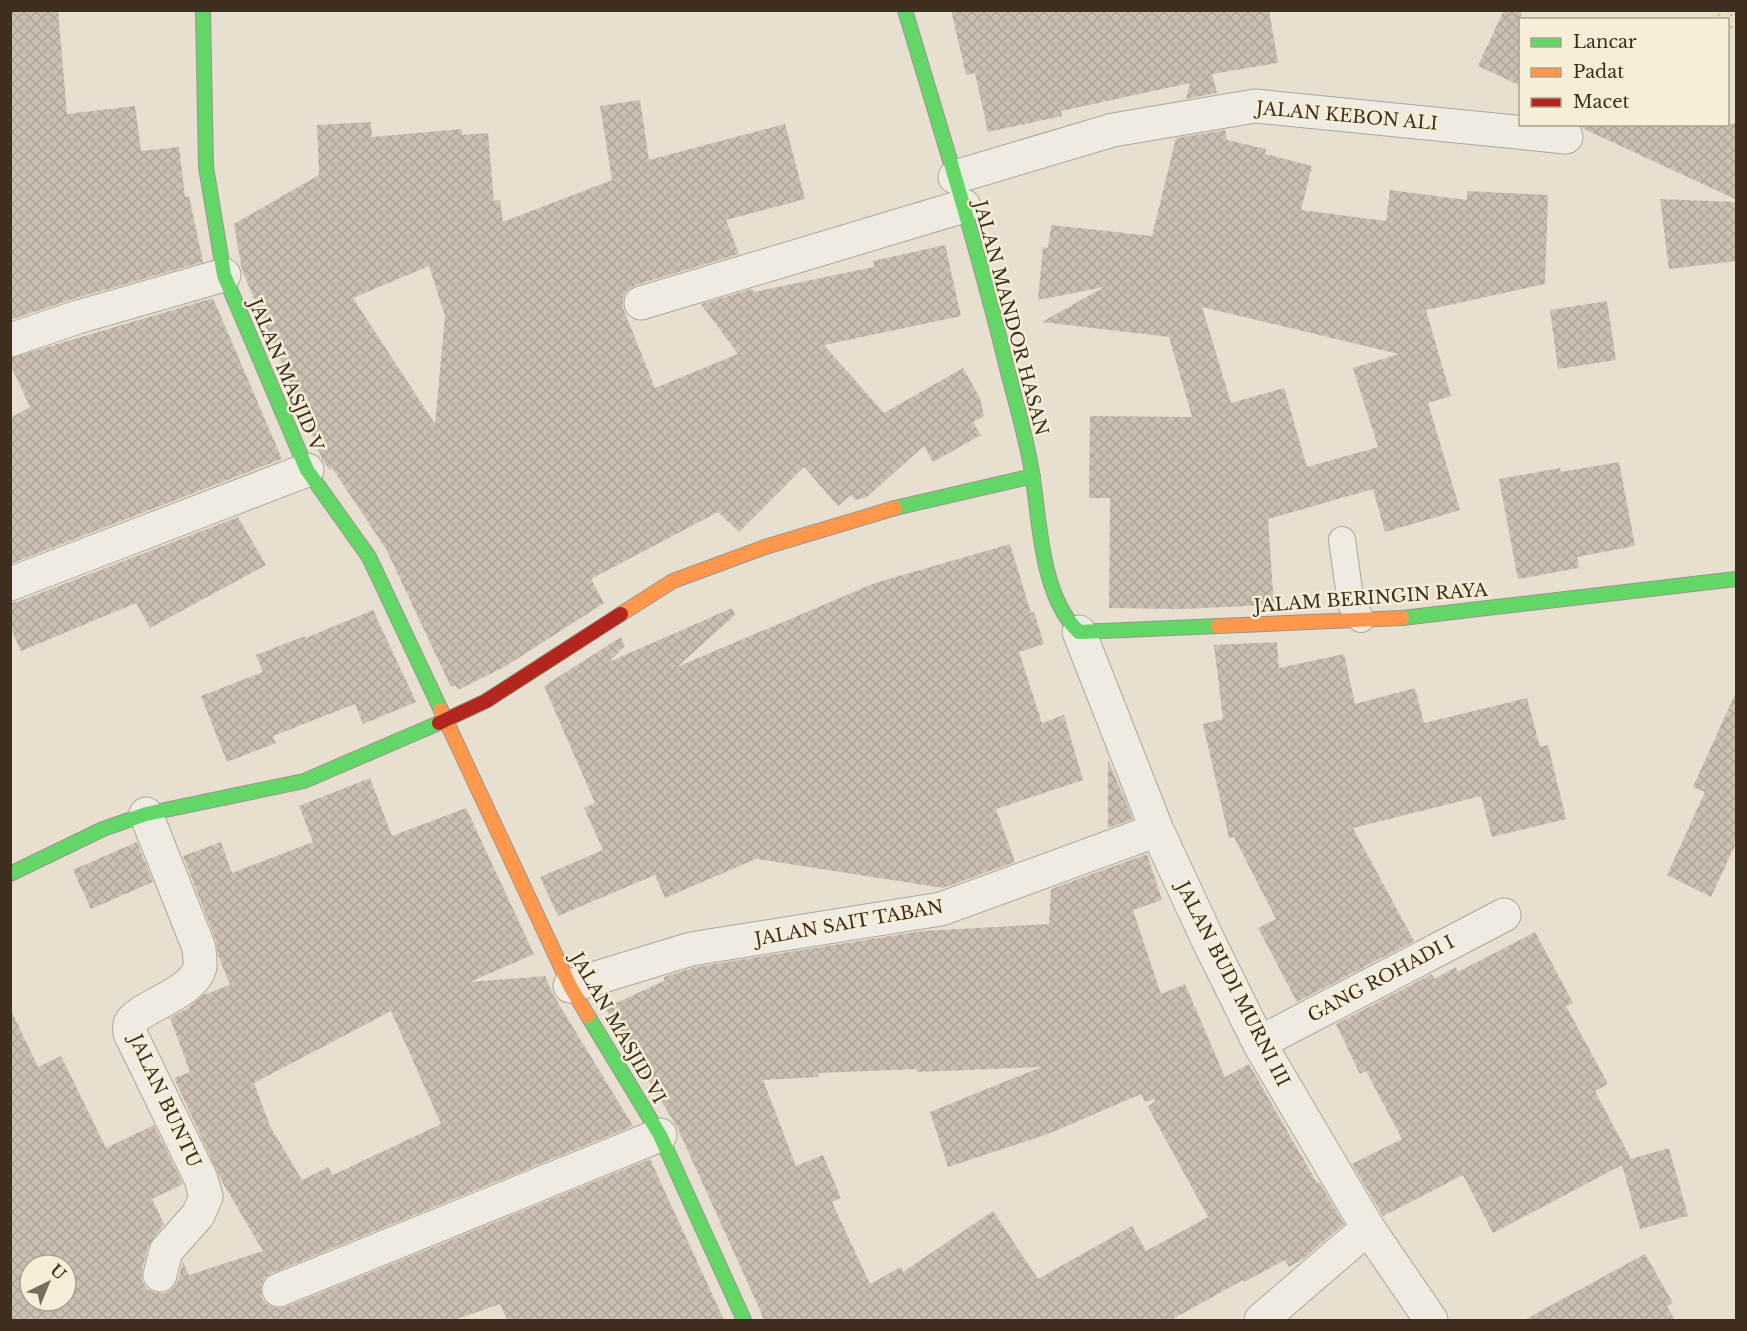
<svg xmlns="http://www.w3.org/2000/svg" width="1747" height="1331" viewBox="0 0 1747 1331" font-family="'Libre Baskerville',serif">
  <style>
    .farmland { fill: url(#farmland-dots) }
    .building { fill: url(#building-cross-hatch); fill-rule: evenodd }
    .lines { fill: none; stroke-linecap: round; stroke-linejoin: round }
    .lane-casing { stroke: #ada599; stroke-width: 28 }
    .street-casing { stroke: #ada599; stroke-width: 35 }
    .fast-casing { stroke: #9c958a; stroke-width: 16 }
    .slow-casing { stroke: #9c958a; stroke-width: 16 }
    .jam-casing { stroke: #9c958a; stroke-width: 16 }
    .lane { stroke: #efebe3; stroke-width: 26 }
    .street { stroke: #efebe3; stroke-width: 33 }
    .fast { stroke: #63d668; stroke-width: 14 }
    .slow { stroke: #ff974d; stroke-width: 14 }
    .jam { stroke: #b3261e; stroke-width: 14 }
    .labels { text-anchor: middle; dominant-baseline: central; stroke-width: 5; stroke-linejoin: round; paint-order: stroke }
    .street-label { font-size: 18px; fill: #3d2e20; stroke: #f7eed8 }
  </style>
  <defs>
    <pattern id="farmland-dots" width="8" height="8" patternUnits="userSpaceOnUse" patternTransform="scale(1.5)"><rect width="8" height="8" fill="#e6dfc2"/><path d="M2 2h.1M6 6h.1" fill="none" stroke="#c6c0a6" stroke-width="1.8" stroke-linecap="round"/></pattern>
    <pattern id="building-cross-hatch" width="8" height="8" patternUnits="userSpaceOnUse" patternTransform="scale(1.5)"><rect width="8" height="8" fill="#cbbfb2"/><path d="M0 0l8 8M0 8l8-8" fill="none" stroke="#afa499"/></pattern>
  </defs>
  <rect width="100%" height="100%" fill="#e7e0d1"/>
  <path class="farmland" d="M 1709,11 L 1736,11 L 1736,29 L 1732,37 L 1728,33 L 1728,20 L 1716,19 Z"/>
  <path class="building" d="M 10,10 L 58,10 L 67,114 L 135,106 L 141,151 L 179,147 L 185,197 L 189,196 L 203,262 L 73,299 L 10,320 Z
    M 951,10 L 1269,10 L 1278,63 L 1212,74 L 1217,93 L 1186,99 L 1190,83 L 1061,111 L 1062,116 L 988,132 L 975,73 L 966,75 Z
    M 1504,10 L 1521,10 L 1521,86 L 1478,66 Z
    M 640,100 L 649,160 L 785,124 L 805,199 L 726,220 L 739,254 L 636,285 L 627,291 L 623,299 L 623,308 L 655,388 L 738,354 L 701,304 L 752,289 L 754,292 L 874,267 L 873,261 L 945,245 L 961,316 L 824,345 L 884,413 L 963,368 L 980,398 L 984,416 L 973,422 L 981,435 L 933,462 L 924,446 L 867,497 L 855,500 L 851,495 L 838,506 L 804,467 L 739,532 L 718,512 L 591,579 L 604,603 L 506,666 L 458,690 L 455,685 L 451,687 L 386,549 L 332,468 L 330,470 L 323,461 L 242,270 L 234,224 L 319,175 L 317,125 L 371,122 L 372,137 L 462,129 L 462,135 L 488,133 L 494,201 L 500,200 L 503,222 L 612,180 L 600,106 ZM 429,266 L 445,316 L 435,424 L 353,298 Z
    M 1579,124 L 1737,124 L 1737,200 L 1582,128 Z
    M 1225,130 L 1227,140 L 1266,149 L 1265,154 L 1312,166 L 1301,210 L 1386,221 L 1390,190 L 1467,200 L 1467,191 L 1548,195 L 1545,284 L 1426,310 L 1451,396 L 1428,403 L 1460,510 L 1385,532 L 1373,489 L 1268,519 L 1274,605 L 1180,609 L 1109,608 L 1110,498 L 1089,498 L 1090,416 L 1192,417 L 1169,337 L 1042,322 L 1104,287 L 1038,300 L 1043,247 L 1048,248 L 1051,225 L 1152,236 L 1176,138 ZM 1202,307 L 1399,354 L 1353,368 L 1378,447 L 1307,467 L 1284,388 L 1231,403 Z
    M 1660,199 L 1737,202 L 1737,261 L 1669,269 Z
    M 213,298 L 282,459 L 10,564 L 10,418 L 30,407 L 10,364 L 10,358 Z
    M 1607,301 L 1616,360 L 1558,369 L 1550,310 Z
    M 1619,462 L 1635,546 L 1577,557 L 1579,568 L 1518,579 L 1499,479 L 1560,468 L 1561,472 Z
    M 238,517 L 266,565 L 150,628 L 136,603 L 21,651 L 10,627 L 10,602 L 17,602 Z
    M 1010,544 L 1031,613 L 1034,612 L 1044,644 L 1019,652 L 1042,723 L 1064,715 L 1083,780 L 996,809 L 1015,862 L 943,888 L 758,859 L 758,858 L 665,898 L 655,875 L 558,916 L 540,877 L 603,850 L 584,808 L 595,803 L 544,686 L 621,637 L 625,646 L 609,662 L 732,608 L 735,615 L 677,667 L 875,583 Z
    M 373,610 L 416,702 L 363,724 L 355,704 L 273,736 L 276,743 L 227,762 L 201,696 L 263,672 L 256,655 L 305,636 L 306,638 Z
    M 1277,642 L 1279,668 L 1344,654 L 1355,704 L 1415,688 L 1424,723 L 1527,698 L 1540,747 L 1548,745 L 1566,819 L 1492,837 L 1481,796 L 1353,828 L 1414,941 L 1297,1002 L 1258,928 L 1276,919 L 1234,837 L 1229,838 L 1203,724 L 1223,719 L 1214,645 Z
    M 1737,690 L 1737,841 L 1711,897 L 1667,875 L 1705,792 L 1693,787 Z
    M 1108,760 L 1133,819 L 1108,828 Z
    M 370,778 L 392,836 L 466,808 L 534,954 L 470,982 L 545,976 L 554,996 L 633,1126 L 272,1273 L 265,1278 L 261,1287 L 262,1298 L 267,1304 L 276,1308 L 286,1307 L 650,1159 L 724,1320 L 507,1320 L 500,1304 L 454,1320 L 10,1320 L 10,1008 L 38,1067 L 61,1056 L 106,1148 L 154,1125 L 183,1184 L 152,1199 L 164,1224 L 148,1246 L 142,1271 L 142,1281 L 147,1289 L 156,1293 L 165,1293 L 173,1288 L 178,1280 L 183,1262 L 189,1275 L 263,1251 L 221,1180 L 174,1078 L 190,1072 L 170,1018 L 188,1008 L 203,995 L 230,985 L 218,955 L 216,941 L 183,856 L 221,842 L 232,873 L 313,842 L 299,806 ZM 391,1011 L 441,1124 L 333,1175 L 328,1167 L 302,1180 L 270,1126 L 254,1083 ZM 30,1265 L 66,1265 L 66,1301 L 30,1301 Z
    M 137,842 L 153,882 L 91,909 L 73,870 Z
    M 1147,854 L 1162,900 L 1133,910 L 1161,994 L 1185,984 L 1225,1077 L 1249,1064 L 1317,1183 L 1319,1182 L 1344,1224 L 1303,1259 L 1289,1267 L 1285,1260 L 1244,1282 L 1243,1280 L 1171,1320 L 763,1320 L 761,1312 L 677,1127 L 605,1008 L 664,981 L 664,977 L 695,967 L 922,931 L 1049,924 L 1051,889 ZM 1041,1067 L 930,1112 L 948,1167 L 1048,1134 L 1141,1094 L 1145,1102 L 1154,1099 L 1155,1101 L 1148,1107 L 1208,1217 L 1146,1251 L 1132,1226 L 1038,1279 L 993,1211 L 903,1272 L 901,1267 L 870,1284 L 832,1202 L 841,1198 L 823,1155 L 796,1166 L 763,1080 L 819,1077 L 819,1073 L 916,1069 L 917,1072 Z
    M 1535,932 L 1573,1003 L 1566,1006 L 1608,1084 L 1595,1091 L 1631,1159 L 1669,1148 L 1688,1216 L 1640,1229 L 1622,1165 L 1493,1233 L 1463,1175 L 1383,1216 L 1352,1164 L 1402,1139 L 1366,1071 L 1360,1074 L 1336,1024 L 1432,974 L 1434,979 L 1456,967 L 1458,972 Z
    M 1645,1254 L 1673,1303 L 1667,1306 L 1675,1320 L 1524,1320 Z"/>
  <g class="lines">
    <defs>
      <path id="lane" d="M 1342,540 L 1351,604 L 1361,619"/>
      <path id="street" d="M 955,177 L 1113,130 L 1255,106 L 1566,137
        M 641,303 L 964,206
        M 10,340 L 78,317 L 224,275
        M 10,584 L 307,470
        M 1079,632 L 1157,830 L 1209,942 L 1259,1043 L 1368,1228 L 1261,1320
        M 146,814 L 199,948 C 199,954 201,962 200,967 C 193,995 137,1007 130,1024 C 129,1027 130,1030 130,1033 L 201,1179 L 206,1197 L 198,1215 L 166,1251 L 160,1275
        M 570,986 L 691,949 L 941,909 L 1157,830
        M 1259,1043 L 1504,915
        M 1368,1228 L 1431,1320
        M 279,1290 L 660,1135"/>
      <path id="fast" d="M 203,10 L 206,167 L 224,275 L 307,470 L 369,557 L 441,710
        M 905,10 C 940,128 977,245 1006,364 C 1015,401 1028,442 1033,479 C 1040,526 1042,598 1079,632 L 1218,626
        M 895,508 L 1033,476
        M 1402,618 L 1736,579
        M 10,874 L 103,829 L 146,814 L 304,781 L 439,723
        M 588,1016 L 660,1135 L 744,1320"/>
      <path id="slow" d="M 621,614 L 673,581 L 765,547 L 895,508
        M 1218,626 L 1402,618
        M 441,710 L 570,986 L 588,1016"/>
      <path id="jam" d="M 439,723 L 486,701 L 621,614"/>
    </defs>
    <use href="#lane" class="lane-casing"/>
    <use href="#street" class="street-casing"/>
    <use href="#fast" class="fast-casing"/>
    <use href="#slow" class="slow-casing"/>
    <use href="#jam" class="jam-casing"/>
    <use href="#lane" class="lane"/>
    <use href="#street" class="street"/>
    <use href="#fast" class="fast"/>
    <use href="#slow" class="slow"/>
    <use href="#jam" class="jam"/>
  </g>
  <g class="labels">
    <g class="street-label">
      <text transform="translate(1347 116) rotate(5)">JALAN KEBON ALI</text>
      <text transform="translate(1011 318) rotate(75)">JALAN MANDOR HASAN</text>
      <text transform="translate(286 375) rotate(67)">JALAN MASJID V</text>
      <text transform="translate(1371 598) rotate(-4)">JALAM BERINGIN RAYA</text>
      <text transform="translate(849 923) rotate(-10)">JALAN SAIT TABAN</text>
      <text transform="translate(1381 979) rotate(-28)">GANG ROHADI I</text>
      <text transform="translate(1233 984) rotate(63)">JALAN BUDI MURNI III</text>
      <text transform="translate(618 1028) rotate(60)">JALAN MASJID VI</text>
      <text transform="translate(165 1101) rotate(65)">JALAN BUNTU</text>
    </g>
  </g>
  <rect width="1747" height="1331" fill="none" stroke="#3d2e20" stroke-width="24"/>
  <rect x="1519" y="18" width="210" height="108" fill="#f7eed8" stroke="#ada18e" stroke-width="1.5"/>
  <rect x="1531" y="38" width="30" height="9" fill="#63d668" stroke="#ada18e" stroke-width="1.5"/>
  <text x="1573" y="48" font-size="18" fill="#3d2e20">Lancar</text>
  <rect x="1531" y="68" width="30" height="9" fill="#ff974d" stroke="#ada18e" stroke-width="1.5"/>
  <text x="1573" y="78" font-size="18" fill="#3d2e20">Padat</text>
  <rect x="1531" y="98" width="30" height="9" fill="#b3261e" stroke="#ada18e" stroke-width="1.5"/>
  <text x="1573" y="108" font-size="18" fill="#3d2e20">Macet</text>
  <g transform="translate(48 1283) rotate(43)"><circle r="28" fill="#f7eed8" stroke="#ada18e" stroke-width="1.5"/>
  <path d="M0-4.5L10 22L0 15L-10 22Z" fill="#786c5e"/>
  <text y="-9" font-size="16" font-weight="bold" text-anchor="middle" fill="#3d2e20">U</text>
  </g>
</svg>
